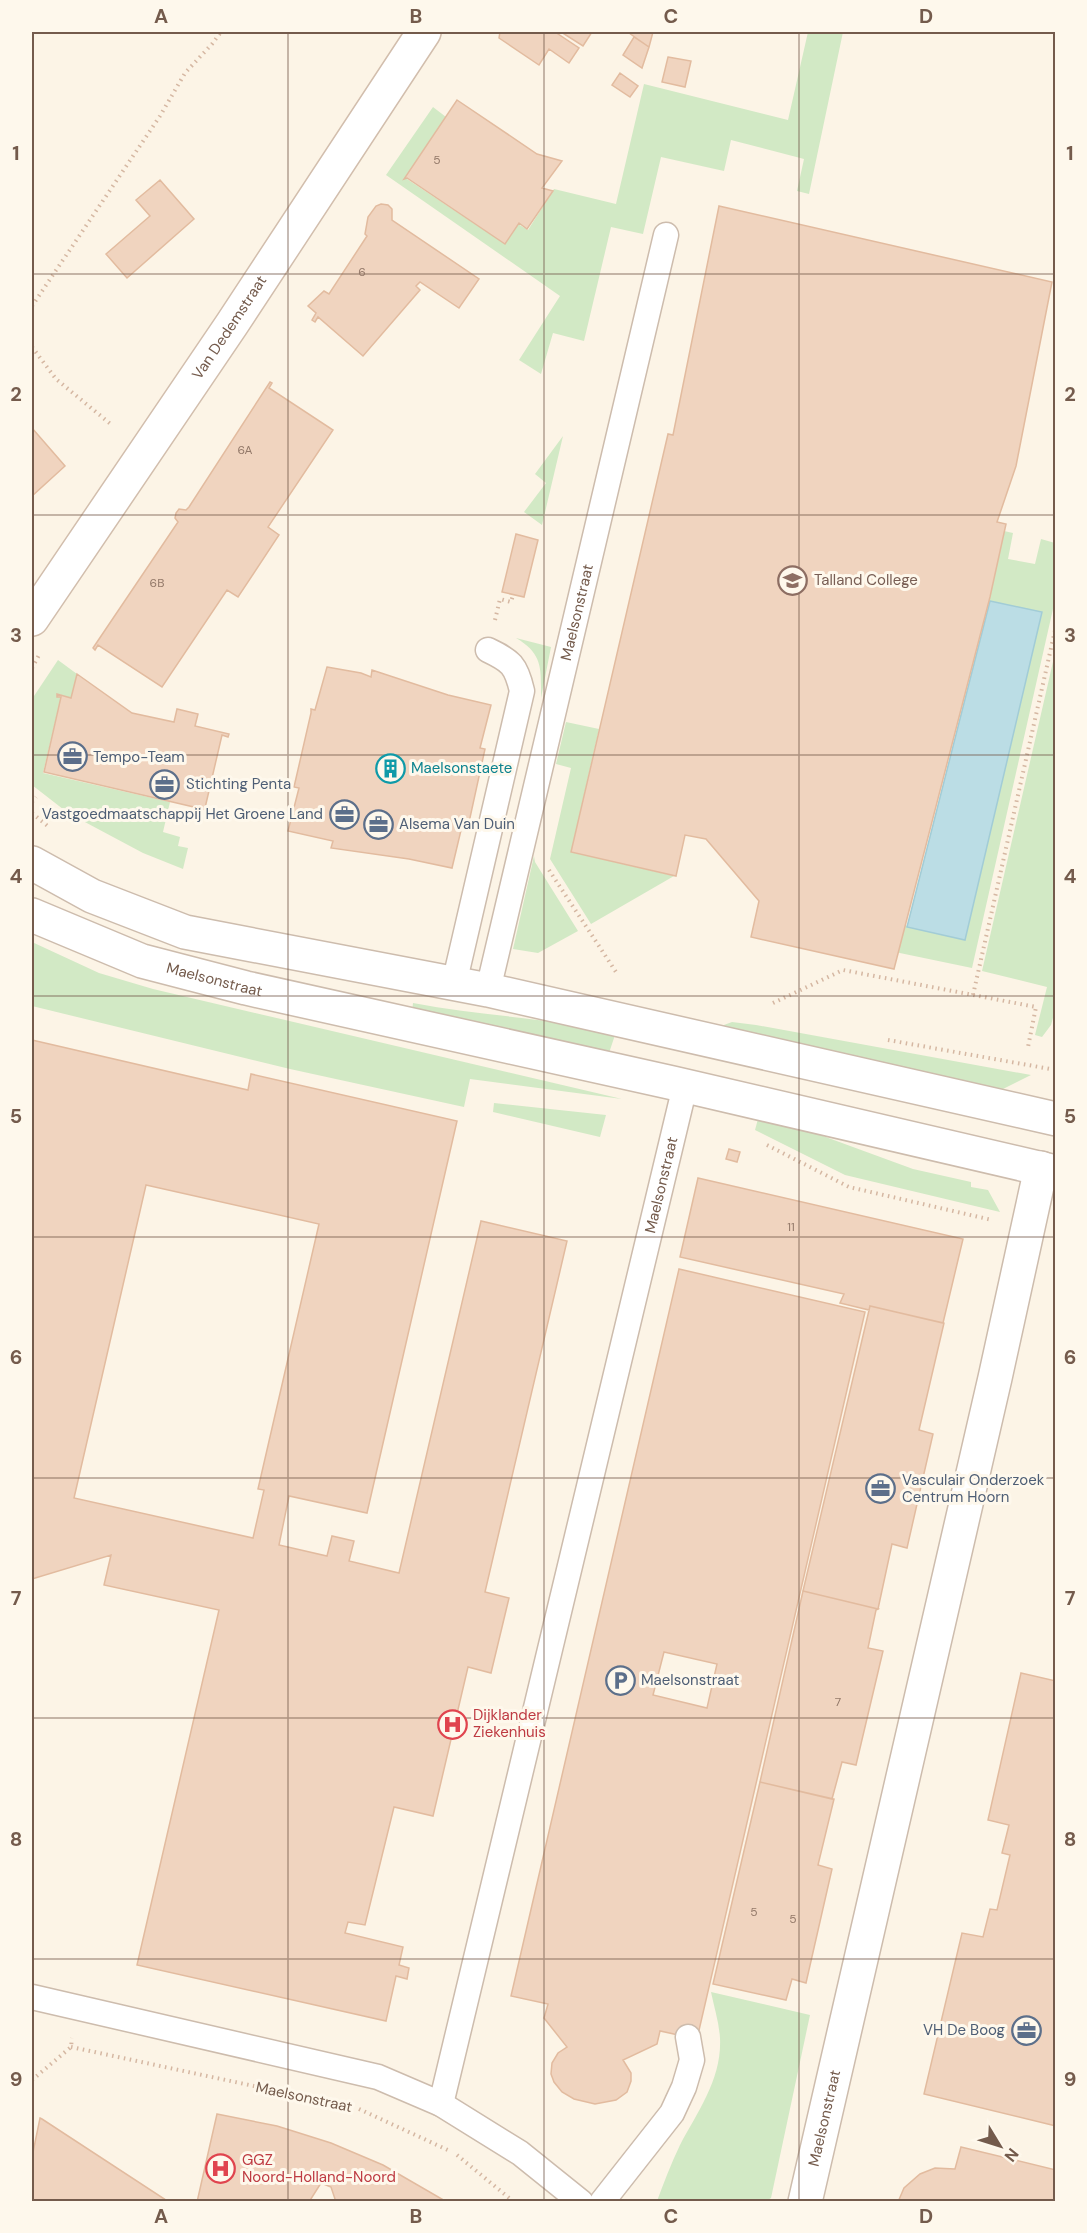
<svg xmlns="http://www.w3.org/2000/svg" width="1087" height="2233" viewBox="0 0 1087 2233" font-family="'DM Sans',sans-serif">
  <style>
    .green { fill: #d2e9c5 }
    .water { fill: #bbdde5; stroke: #a2ccd6; stroke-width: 1.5 }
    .building { fill: #f0d4bf; stroke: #e2bb9f; stroke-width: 1.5; fill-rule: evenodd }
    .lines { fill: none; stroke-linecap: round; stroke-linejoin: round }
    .lane-casing { stroke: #cdbcad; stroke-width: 27 }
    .street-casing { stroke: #cdbcad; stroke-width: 36 }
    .secondary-casing { stroke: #d2bead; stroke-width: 36 }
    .path { stroke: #d5b7a2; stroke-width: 4; stroke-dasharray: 1.5 4.5; stroke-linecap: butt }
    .lane { stroke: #fff; stroke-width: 24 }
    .street { stroke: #fff; stroke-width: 33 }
    .secondary { stroke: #fff; stroke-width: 33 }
    .grid { fill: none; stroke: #745b4c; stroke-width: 1.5; stroke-opacity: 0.55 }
    .labels { text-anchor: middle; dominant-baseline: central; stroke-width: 6; stroke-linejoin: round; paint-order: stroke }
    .number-label { font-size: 12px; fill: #937969 }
    .street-label { font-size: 15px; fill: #745b4c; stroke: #fef8ec }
    .education-label { font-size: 15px; fill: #785e54; stroke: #fef8ec; text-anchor: start }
    .service-label { font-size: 15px; fill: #4e5e75; stroke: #fef8ec; text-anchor: start }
    .culture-label { font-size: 15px; fill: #0d838f; stroke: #fef8ec; text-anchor: start }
    .health-label { font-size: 15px; fill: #be3a42; stroke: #fef8ec; text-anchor: start }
    .neatline { fill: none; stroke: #745b4c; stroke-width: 2 }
    .grid-label { font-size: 20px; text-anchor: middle; font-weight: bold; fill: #745b4c }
  </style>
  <rect width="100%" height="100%" fill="#fcf4e6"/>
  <path class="green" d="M 808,32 L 843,32 L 809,194 L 797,191 L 804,159 L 731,140 L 724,171 L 661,157 L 643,234 L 611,227 L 584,341 L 553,333 L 541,374 L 519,360 L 560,296 L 386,175 L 433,107 L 446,117 L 404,179 L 407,179 L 505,244 L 518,224 L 528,230 L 554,189 L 616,204 L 644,84 L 788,120 Z
    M 563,436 L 542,525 L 524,512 L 546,483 L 535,474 Z
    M 1004,531 L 1013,533 L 1008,559 L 1035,564 L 1041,539 L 1055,543 L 1055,600 L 972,968 L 895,952 L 904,925 L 964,940 L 1041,612 L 989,601 Z
    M 516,638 L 551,647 L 541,698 C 541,668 543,654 516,638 Z
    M 1055,653 L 1056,1007 L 1051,1025 L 1042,1037 L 1035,1035 L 1047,987 L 982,971 Z
    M 58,660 L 77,674 L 71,698 L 58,694 L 57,697 L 61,697 L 43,773 L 170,802 L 163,832 L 180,837 L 178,846 L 188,848 L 183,869 L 143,853 L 68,813 L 32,785 L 32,699 Z
    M 566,722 L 599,729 L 571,852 L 674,876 L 591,924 L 550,859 L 571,768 L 556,764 Z
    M 534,856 L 535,862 L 578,931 L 538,953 L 513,949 Z
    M 32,942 L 99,973 L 153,989 L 622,1099 L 470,1079 L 464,1107 L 290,1069 L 32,1006 Z
    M 413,1003 C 480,1016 549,1018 616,1032 L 607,1059 L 412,1013 Z
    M 732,1022 L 756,1025 L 1031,1075 L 995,1093 L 720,1034 L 724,1025 Z
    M 494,1103 L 606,1115 L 600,1137 L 493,1112 Z
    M 758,1119 L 782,1121 L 913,1169 L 971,1182 L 971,1187 L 988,1190 L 1000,1212 L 845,1175 L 755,1130 Z
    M 711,1992 L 810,2015 L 771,2198 L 766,2201 L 657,2201 C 664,2182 671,2164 680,2145 C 698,2111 722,2079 720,2038 C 719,2022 714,2007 711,1992 Z"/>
  <path class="water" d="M 990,601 L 1042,612 L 965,940 L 907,927 Z"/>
  <path class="building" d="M 500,32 L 555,32 L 579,48 L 569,63 L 549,49 L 539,65 L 499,38 Z
    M 561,32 L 592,32 L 583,46 Z
    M 630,32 L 653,32 L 649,47 L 629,33 Z
    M 634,37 L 649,47 L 642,68 L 623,55 Z
    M 668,57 L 691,61 L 685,87 L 662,82 Z
    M 620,73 L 638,86 L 630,97 L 612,85 Z
    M 457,100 L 537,154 L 562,161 L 542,188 L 553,191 L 527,229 L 519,223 L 505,244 L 407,178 L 404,179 Z
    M 160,180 L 194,219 L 127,278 L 106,254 L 150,216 L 136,200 Z
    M 381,204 L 388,205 L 392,209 L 392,220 L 479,279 L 459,308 L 420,282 L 416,286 L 420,290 L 363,356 L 318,317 L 315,322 L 312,320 L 316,313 L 308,306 L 324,291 L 329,294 L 367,236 L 365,234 L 368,217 L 376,206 Z
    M 719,206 L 1052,282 L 1016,466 L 997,522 L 1006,524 L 990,597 L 894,969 L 751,937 L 759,901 L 706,839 L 685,835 L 676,876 L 571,852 L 668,434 L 673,435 Z
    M 270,382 L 272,383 L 269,388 L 333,430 L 268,527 L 279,535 L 238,597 L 227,590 L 162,687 L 98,645 L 95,650 L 93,648 L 178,522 L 175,518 L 176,513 L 179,509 L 186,510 L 189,507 Z
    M 32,428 L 65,466 L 32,496 Z
    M 516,534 L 538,540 L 524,597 L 502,592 Z
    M 327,667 L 361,673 L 371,677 L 372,670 L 448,695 L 491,705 L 480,748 L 485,749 L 468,827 L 462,826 L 452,868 L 409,859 L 331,848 L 333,841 L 288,831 L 299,788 L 294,787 L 311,713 L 311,709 L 315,710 Z
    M 77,674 L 132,713 L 174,722 L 177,709 L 198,714 L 195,726 L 229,734 L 228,737 L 222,735 L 205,808 L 211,809 L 211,811 L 44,772 L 61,697 L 57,697 L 57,694 L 71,698 Z
    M 32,1040 L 248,1090 L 251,1074 L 457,1121 L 367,1513 L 289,1496 L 279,1545 L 327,1556 L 332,1536 L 354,1541 L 349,1561 L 399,1573 L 481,1221 L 567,1241 L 485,1592 L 509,1598 L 491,1673 L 468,1667 L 433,1816 L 394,1807 L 365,1925 L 348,1922 L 345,1933 L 403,1947 L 399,1965 L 409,1968 L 407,1979 L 396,1976 L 386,2021 L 137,1965 L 219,1610 L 104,1585 L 111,1555 L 32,1579 ZM 146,1185 L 319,1224 L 258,1489 L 264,1490 L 253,1538 L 74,1498 Z
    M 729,1149 L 740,1152 L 737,1162 L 726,1159 Z
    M 698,1178 L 963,1239 L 943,1323 L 870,1306 L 869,1310 L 840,1303 L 844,1294 L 680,1257 Z
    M 679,1269 L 865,1312 L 697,2039 L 660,2031 L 657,2044 L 623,2060 L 631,2073 L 631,2081 L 627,2092 L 616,2100 L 595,2104 L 574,2099 L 562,2092 L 554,2082 L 551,2074 L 552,2063 L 558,2053 L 567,2047 L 544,2018 L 548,2004 L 511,1996 ZM 664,1652 L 717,1664 L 707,1708 L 653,1695 Z
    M 870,1306 L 944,1323 L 919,1430 L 933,1434 L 907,1548 L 892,1544 L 878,1609 L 803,1591 Z
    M 803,1591 L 878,1609 L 876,1610 L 868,1648 L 883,1651 L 856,1765 L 842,1762 L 832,1799 L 760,1782 Z
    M 1021,1673 L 1056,1681 L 1056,2126 L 924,2094 L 962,1933 L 983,1937 L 990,1909 L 997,1910 L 1010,1855 L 1002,1853 L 1009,1825 L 988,1820 Z
    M 760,1782 L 834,1799 L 818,1865 L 832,1869 L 806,1983 L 792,1979 L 786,2000 L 713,1984 Z
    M 217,2114 L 277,2126 L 331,2143 L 383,2165 L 447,2202 L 336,2202 L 331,2187 L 321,2183 L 309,2202 L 197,2202 Z
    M 40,2118 L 42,2119 L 169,2202 L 32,2202 L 32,2157 Z
    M 961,2147 L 1056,2170 L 1056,2202 L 898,2202 L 904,2188 L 920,2174 L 935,2168 L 955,2169 Z"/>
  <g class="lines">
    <defs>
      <g id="lane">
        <path d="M 454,984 L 522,691 C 516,665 511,661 488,650"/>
        <path id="s1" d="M 488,990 L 666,235"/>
        <path d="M 32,1997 L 378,2077 L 441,2104 L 520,2153 L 581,2202"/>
        <path id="s2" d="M 441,2104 L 685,1086"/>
        <path d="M 602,2202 L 672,2113 L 684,2087 L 692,2060 L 688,2037"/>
      </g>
      <g id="street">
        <path d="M 32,863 L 92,896 L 185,932 L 488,990 L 1056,1119"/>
        <path id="s3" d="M 32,915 L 142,961 L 246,988 L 673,1083 L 1056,1172"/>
        <path id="s4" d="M 805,2202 L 995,1378 L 1041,1168"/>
      </g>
      <g id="secondary">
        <path id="s5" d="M 32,619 L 232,324 L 424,32"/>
      </g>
    </defs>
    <use href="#lane" class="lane-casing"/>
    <use href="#street" class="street-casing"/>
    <use href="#secondary" class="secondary-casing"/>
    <path class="path" d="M 32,306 L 160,116 L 185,73 L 212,44 L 221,32
      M 32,347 L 56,379 L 113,426
      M 495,620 L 500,599 L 511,602 L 513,595
      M 32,668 L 39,655
      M 32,802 L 36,797
      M 32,813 L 50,828
      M 549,870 L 618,975
      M 973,995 L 1056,626
      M 773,1003 L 843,970 L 1036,1007 L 1028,1047
      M 888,1040 L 1056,1070
      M 767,1145 L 849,1187 L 992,1220
      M 71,2047 L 343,2105
      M 32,2080 L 71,2047 L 72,2038
      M 359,2109 L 450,2151
      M 457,2155 L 514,2202"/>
    <use href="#lane" class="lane"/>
    <use href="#street" class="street"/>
    <use href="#secondary" class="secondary"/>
  </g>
  <path class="grid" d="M 288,32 L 288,2202M 544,32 L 544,2202M 799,32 L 799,2202M 32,274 L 1056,274M 32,515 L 1056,515M 32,755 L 1056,755M 32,996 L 1056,996M 32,1237 L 1056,1237M 32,1478 L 1056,1478M 32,1718 L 1056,1718M 32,1959 L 1056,1959"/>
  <defs>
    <symbol id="school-ring" viewBox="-11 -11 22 22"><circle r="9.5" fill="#fef8ec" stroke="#8d6e63" stroke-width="1.5"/><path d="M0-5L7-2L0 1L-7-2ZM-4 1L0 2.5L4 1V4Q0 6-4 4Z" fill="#8d6e63"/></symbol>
    <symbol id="office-ring" viewBox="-11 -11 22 22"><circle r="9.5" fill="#fef8ec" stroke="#5c6f8a" stroke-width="1.5"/><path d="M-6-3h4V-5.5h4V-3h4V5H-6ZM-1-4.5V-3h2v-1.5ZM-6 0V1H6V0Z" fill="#5c6f8a"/></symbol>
    <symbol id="building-ring" viewBox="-11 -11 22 22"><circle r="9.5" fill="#fef8ec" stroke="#0f9aa8" stroke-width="1.5"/><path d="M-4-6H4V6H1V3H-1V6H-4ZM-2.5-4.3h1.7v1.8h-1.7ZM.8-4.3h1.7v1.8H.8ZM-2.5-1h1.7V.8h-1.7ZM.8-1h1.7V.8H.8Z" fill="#0f9aa8"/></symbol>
    <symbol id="parking-ring" viewBox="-11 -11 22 22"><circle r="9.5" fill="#fef8ec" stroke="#5c6f8a" stroke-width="1.5"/><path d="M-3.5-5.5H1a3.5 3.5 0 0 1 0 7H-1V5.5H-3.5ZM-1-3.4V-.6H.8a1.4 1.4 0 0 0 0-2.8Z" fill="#5c6f8a"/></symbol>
    <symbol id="hospital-ring" viewBox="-11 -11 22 22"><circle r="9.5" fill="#fef8ec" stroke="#e0444e" stroke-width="1.5"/><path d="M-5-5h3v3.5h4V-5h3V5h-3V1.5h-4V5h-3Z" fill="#e0444e"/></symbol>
  </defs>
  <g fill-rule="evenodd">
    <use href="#school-ring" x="776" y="564" width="33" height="33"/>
    <use href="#office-ring" x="56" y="740" width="33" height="33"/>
    <use href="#building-ring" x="374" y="752" width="33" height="33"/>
    <use href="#office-ring" x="148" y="768" width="33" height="33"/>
    <use href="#office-ring" x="328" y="798" width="33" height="33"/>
    <use href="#office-ring" x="362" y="808" width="33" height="33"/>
    <use href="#office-ring" x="864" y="1472" width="33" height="33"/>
    <use href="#parking-ring" x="604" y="1664" width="33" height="33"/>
    <use href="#hospital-ring" x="436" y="1708" width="33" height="33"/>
    <use href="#office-ring" x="1010" y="2014" width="33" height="33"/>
    <use href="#hospital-ring" x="204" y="2152" width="33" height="33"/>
  </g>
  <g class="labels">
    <g class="number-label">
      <text x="437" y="160">5</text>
      <text x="362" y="272">6</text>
      <text x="245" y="450">6A</text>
      <text x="157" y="583">6B</text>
      <text x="791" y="1227">11</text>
      <text x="838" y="1702">7</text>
      <text x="754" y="1912">5</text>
      <text x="793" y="1919">5</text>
    </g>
    <g class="street-label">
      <text stroke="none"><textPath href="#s5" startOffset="352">Van Dedemstraat</textPath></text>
      <text stroke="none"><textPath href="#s1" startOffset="388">Maelsonstraat</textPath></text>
      <text stroke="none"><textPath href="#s3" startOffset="194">Maelsonstraat</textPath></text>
      <text stroke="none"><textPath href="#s2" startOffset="945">Maelsonstraat</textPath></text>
      <text transform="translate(304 2097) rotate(12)">Maelsonstraat</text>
      <text stroke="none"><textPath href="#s4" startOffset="86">Maelsonstraat</textPath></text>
    </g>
    <g class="education-label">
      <text x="814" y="580">Talland College</text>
    </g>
    <g class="service-label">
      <text x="93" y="757">Tempo-Team</text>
      <text x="186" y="784">Stichting Penta</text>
      <text x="323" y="814" text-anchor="end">Vastgoedmaatschappij Het Groene Land</text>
      <text x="399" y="824">Alsema Van Duin</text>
      <text x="902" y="1480">Vasculair Onderzoek<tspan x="902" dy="17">Centrum Hoorn</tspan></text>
      <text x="641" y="1680">Maelsonstraat</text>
      <text x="1005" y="2030" text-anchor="end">VH De Boog</text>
    </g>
    <g class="culture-label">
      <text x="411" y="768">Maelsonstaete</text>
    </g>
    <g class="health-label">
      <text x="473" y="1715">Dijklander<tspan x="473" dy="17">Ziekenhuis</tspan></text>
      <text x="242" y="2160">GGZ<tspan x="242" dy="17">Noord-Holland-Noord</tspan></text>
    </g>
  </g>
  <rect width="1087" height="2233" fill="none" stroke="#fef8ec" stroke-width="66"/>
  <g transform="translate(1000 2146) rotate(128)" stroke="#fef8ec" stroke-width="4.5" paint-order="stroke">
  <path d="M0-4.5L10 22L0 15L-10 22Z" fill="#745b4c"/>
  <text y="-9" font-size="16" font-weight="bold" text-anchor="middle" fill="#745b4c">N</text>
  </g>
  <rect x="33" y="33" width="1021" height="2167" class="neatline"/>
  <g class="grid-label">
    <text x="161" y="23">A</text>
    <text x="416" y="23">B</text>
    <text x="671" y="23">C</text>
    <text x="926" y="23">D</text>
    <text x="16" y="160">1</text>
    <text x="1070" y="160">1</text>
    <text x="16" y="401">2</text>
    <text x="1070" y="401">2</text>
    <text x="16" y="642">3</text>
    <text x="1070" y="642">3</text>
    <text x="16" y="883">4</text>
    <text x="1070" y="883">4</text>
    <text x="16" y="1123">5</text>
    <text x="1070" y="1123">5</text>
    <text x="16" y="1364">6</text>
    <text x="1070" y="1364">6</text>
    <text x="16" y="1605">7</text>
    <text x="1070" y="1605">7</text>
    <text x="16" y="1846">8</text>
    <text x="1070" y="1846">8</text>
    <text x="16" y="2086">9</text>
    <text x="1070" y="2086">9</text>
    <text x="161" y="2223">A</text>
    <text x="416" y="2223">B</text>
    <text x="671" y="2223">C</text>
    <text x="926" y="2223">D</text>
  </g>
</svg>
